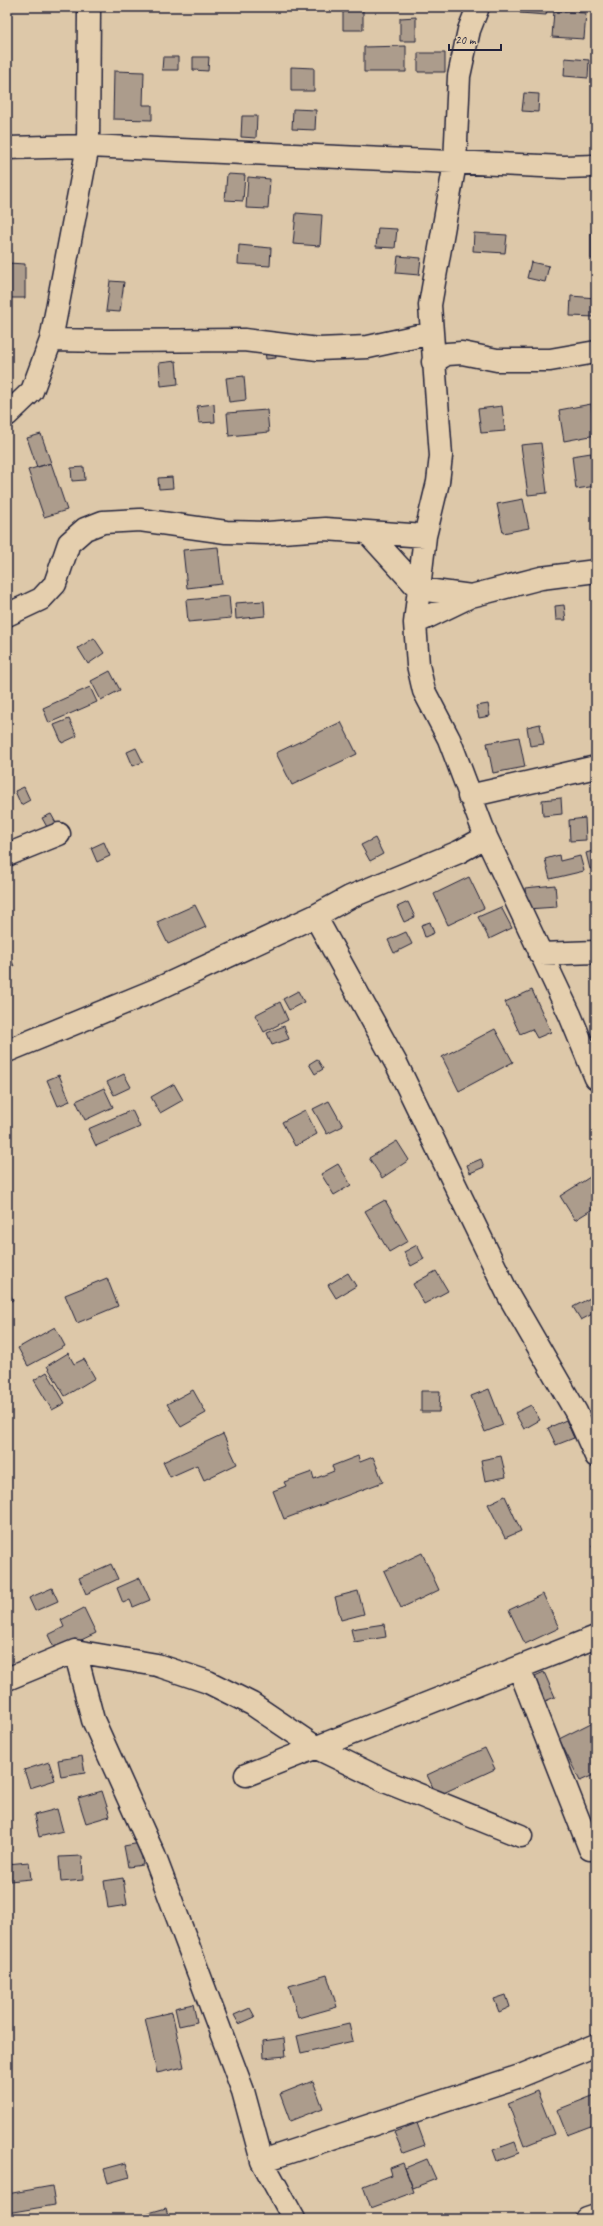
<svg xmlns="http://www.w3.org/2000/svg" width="603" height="2226" viewBox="0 0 603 2226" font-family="Caveat,sans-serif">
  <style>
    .building { fill: #ac9c8c; stroke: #22223b }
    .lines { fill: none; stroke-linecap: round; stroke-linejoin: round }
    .minor-casing { stroke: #22223b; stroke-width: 25 }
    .minor { stroke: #e5cfae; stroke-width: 22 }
  </style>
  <rect width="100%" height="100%" fill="#ddc8a9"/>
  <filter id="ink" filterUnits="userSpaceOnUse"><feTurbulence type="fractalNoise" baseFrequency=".025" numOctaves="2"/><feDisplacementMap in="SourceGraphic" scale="8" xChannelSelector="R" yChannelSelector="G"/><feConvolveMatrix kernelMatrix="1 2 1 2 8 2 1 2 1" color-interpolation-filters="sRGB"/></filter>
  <g filter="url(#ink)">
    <path class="building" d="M 343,7 L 363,7 L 363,30 L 343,30 Z
      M 520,7 L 547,7 L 546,15 L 520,13 Z
      M 554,11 L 586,13 L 584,39 L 552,37 Z
      M 416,17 L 416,41 L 400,41 L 400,18 Z
      M 406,46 L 406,72 L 364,72 L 364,47 Z
      M 418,53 L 445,53 L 445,72 L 418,72 Z
      M 163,57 L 178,57 L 178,70 L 162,70 Z
      M 193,57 L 209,57 L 208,71 L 193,70 Z
      M 565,58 L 589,60 L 588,78 L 564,76 Z
      M 291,67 L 314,68 L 314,91 L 291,91 Z
      M 114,71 L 144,72 L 143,105 L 152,105 L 152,120 L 113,119 Z
      M 524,93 L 539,94 L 538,112 L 522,111 Z
      M 293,109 L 316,110 L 315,130 L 292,129 Z
      M 242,116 L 257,116 L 256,138 L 241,137 Z
      M 227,174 L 245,175 L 243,201 L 225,200 Z
      M 248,177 L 270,179 L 268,209 L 246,208 Z
      M 296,213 L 322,215 L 320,246 L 293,244 Z
      M 378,228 L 397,229 L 395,248 L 376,247 Z
      M 474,233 L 507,235 L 505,253 L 473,251 Z
      M 591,233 L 596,233 L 596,259 L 591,259 Z
      M 7,242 L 8,242 L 8,293 L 7,293 Z
      M 239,245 L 271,248 L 270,266 L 238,264 Z
      M 398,256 L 421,258 L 419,275 L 396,273 Z
      M 531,262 L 549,266 L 545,282 L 527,278 Z
      M 8,263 L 25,264 L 25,298 L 8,298 Z
      M 110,281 L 124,282 L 120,312 L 106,311 Z
      M 571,296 L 596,298 L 596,317 L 570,316 Z
      M 275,350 L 276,358 L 266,359 L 265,351 Z
      M 176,361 L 178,384 L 161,386 L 159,363 Z
      M 244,376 L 246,400 L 229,402 L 226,378 Z
      M 214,404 L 215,422 L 199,423 L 197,406 Z
      M 591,404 L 596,435 L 564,441 L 559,410 Z
      M 502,406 L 505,431 L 481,433 L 478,409 Z
      M 267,410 L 269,432 L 229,436 L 227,413 Z
      M 41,434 L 51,463 L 37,467 L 27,438 Z
      M 541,443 L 547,493 L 528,495 L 521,445 Z
      M 591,453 L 596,486 L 576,489 L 572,456 Z
      M 51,463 L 67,510 L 44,517 L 28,470 Z
      M 84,467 L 85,480 L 72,481 L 71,468 Z
      M 172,477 L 173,488 L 159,489 L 158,478 Z
      M 523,499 L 529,528 L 503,533 L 497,504 Z
      M 218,547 L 222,584 L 187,588 L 183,550 Z
      M 229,596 L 231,618 L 188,622 L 186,600 Z
      M 264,601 L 265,616 L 236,619 L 235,603 Z
      M 564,605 L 566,620 L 556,620 L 555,606 Z
      M 94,638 L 104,653 L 88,664 L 78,648 Z
      M 110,671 L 120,690 L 101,700 L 91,681 Z
      M 90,687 L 97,702 L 49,723 L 43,708 Z
      M 488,704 L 490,716 L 479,718 L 476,706 Z
      M 69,719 L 77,736 L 62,743 L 54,725 Z
      M 341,722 L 357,754 L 292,785 L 276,753 Z
      M 540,724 L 544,744 L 530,746 L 527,727 Z
      M 519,737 L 525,767 L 493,773 L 487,743 Z
      M 136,748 L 143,762 L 133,766 L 127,752 Z
      M 24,787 L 30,800 L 21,805 L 15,791 Z
      M 561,798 L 562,814 L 543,816 L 542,800 Z
      M 51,814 L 56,823 L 47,827 L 42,818 Z
      M 585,818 L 586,840 L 570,841 L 569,820 Z
      M 375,838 L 383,854 L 370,861 L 361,845 Z
      M 104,842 L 110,856 L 97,862 L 91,848 Z
      M 596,850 L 596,867 L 590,869 L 586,853 Z
      M 559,855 L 560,861 L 580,856 L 584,871 L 550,879 L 545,859 Z
      M 469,877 L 484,908 L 448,925 L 434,894 Z
      M 555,885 L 557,907 L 527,909 L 525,888 Z
      M 408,902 L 415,917 L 404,922 L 397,907 Z
      M 195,905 L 206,927 L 168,944 L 157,922 Z
      M 501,907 L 512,928 L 489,939 L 478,917 Z
      M 430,922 L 434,933 L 425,937 L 421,925 Z
      M 406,932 L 412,944 L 394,953 L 388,940 Z
      M 10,957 L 14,966 L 7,968 L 7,958 Z
      M 532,990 L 551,1032 L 537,1038 L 532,1029 L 520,1034 L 505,1002 Z
      M 298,991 L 304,1002 L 289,1010 L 283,999 Z
      M 280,1002 L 288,1020 L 264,1032 L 255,1015 Z
      M 284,1026 L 289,1039 L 272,1045 L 267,1033 Z
      M 495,1029 L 513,1062 L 459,1091 L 442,1057 Z
      M 317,1059 L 323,1069 L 315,1074 L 309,1064 Z
      M 124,1074 L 131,1087 L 114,1095 L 107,1082 Z
      M 59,1075 L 70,1101 L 58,1106 L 47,1080 Z
      M 174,1084 L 183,1100 L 160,1113 L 151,1097 Z
      M 104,1088 L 113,1107 L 85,1120 L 76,1101 Z
      M 329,1101 L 343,1126 L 327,1134 L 313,1109 Z
      M 132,1110 L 140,1127 L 96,1146 L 88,1129 Z
      M 305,1110 L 317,1134 L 295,1146 L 282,1122 Z
      M 397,1141 L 409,1160 L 382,1178 L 369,1158 Z
      M 481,1159 L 484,1167 L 470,1173 L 467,1165 Z
      M 338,1164 L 351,1185 L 334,1195 L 321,1174 Z
      M 590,1177 L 596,1186 L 596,1207 L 575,1220 L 560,1196 Z
      M 385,1200 L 408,1241 L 389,1252 L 365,1211 Z
      M 417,1245 L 424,1259 L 411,1266 L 404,1252 Z
      M 436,1271 L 448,1291 L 424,1304 L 413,1284 Z
      M 348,1273 L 356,1286 L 336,1298 L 328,1285 Z
      M 107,1278 L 118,1306 L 77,1323 L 65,1295 Z
      M 7,1288 L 13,1300 L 7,1303 Z
      M 592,1297 L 596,1304 L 596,1312 L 581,1320 L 573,1307 Z
      M 55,1327 L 65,1346 L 28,1366 L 18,1348 Z
      M 68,1353 L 74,1364 L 84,1359 L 95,1378 L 65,1396 L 47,1366 Z
      M 47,1372 L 65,1403 L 52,1410 L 34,1380 Z
      M 489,1389 L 503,1425 L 485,1432 L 471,1396 Z
      M 193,1390 L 206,1413 L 181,1427 L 167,1404 Z
      M 421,1391 L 440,1391 L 439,1412 L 421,1412 Z
      M 531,1405 L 540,1420 L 524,1429 L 515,1413 Z
      M 566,1420 L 574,1438 L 556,1445 L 548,1428 Z
      M 223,1434 L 237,1464 L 204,1480 L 197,1465 L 170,1477 L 163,1462 Z
      M 358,1456 L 360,1462 L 373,1457 L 383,1482 L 284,1519 L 273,1491 L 286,1486 L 284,1482 L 312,1472 L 314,1479 L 334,1471 L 332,1466 Z
      M 501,1456 L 506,1477 L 485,1481 L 481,1460 Z
      M 505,1496 L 521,1531 L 505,1538 L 488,1504 Z
      M 596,1544 L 596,1556 L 592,1545 Z
      M 422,1553 L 439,1590 L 401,1608 L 384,1571 Z
      M 111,1564 L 118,1579 L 86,1594 L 79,1578 Z
      M 140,1578 L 150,1600 L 133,1607 L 130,1600 L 123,1603 L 117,1588 Z
      M 52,1588 L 58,1601 L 35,1611 L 29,1598 Z
      M 358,1591 L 364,1614 L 341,1620 L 335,1597 Z
      M 543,1594 L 559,1628 L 525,1644 L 509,1610 Z
      M 84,1608 L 96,1633 L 56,1652 L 48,1635 L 64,1627 L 61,1620 Z
      M 384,1624 L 386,1637 L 354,1642 L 351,1629 Z
      M 544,1672 L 555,1697 L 538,1704 L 528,1679 Z
      M 593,1722 L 596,1728 L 596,1774 L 580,1781 L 559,1739 Z
      M 485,1748 L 495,1769 L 437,1796 L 427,1775 Z
      M 82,1756 L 85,1773 L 61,1777 L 58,1760 Z
      M 49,1762 L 55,1780 L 30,1788 L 24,1770 Z
      M 102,1791 L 110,1816 L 86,1823 L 78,1798 Z
      M 57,1809 L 63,1831 L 39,1837 L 34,1815 Z
      M 140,1843 L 143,1865 L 128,1867 L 124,1846 Z
      M 82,1856 L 83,1880 L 61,1882 L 59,1857 Z
      M 29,1862 L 31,1879 L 9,1881 L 7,1864 Z
      M 123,1878 L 127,1905 L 108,1908 L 104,1881 Z
      M 327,1975 L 337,2007 L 298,2018 L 289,1986 Z
      M 506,1995 L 510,2007 L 499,2012 L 494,1999 Z
      M 193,2004 L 197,2022 L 179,2026 L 175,2008 Z
      M 250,2008 L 255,2017 L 239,2024 L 234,2015 Z
      M 172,2012 L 184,2067 L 157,2073 L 145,2018 Z
      M 349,2024 L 353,2041 L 301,2053 L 297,2036 Z
      M 284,2038 L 286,2056 L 264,2058 L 263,2041 Z
      M 313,2081 L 323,2108 L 290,2121 L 280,2094 Z
      M 537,2091 L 554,2134 L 524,2146 L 508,2103 Z
      M 595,2095 L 596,2124 L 567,2135 L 557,2110 Z
      M 417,2123 L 425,2145 L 403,2153 L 394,2132 Z
      M 515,2142 L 519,2153 L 497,2161 L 493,2150 Z
      M 427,2159 L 436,2179 L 413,2188 L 405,2168 Z
      M 126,2163 L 130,2177 L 108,2183 L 104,2169 Z
      M 403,2163 L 414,2192 L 371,2208 L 363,2186 L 392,2175 L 390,2168 Z
      M 52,2186 L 55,2205 L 7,2213 L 7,2194 Z
      M 166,2208 L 169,2219 L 128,2219 Z"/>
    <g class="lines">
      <defs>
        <path id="minor" d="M 7,148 L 88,146 L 564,167 L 596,166
          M 51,340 L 88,146 L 89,7
          M 433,362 L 447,354 L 462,353 L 497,360 L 550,360 L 596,352
          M 7,415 L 32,391 L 51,340 L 110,341 L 244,340 L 318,349 L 368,347 L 432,333
          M 368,533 L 419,589 L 471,596
          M 7,615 L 41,599 L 55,584 L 69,543 L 85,529 L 103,522 L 140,520 L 226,532 L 267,533 L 325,529 L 425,536
          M 415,623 L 471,596 L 541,578 L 596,571
          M 469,796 L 596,767
          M 486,837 L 570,1015 L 596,1078
          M 7,855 L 59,834
          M 315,916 L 397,1065 L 509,1296 L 576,1412 L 596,1456
          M 540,954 L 596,952
          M 7,1051 L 153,991 L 315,916 L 350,897 L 459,852 L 486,837 L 449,739 L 424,691 L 418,665 L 415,623 L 425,536 L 438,482 L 441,456 L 430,305 L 455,163 L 459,76 L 469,30 L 478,7
          M 75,1651 L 93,1720 L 154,1855 L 243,2091 L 262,2161 L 294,2219
          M 519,1668 L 590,1849
          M 7,1679 L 75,1651 L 157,1665 L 208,1682 L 252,1704 L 317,1748 L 387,1782 L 521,1836
          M 246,1775 L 596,1637
          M 262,2161 L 520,2076 L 596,2045
          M 587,2219 L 596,2216"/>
      </defs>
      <use href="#minor" class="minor-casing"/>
      <use href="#minor" class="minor"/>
    </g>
  </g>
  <rect width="603" height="2226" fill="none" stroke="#e5cfae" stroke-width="24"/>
  <rect x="12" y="12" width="579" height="2202" fill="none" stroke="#22223b" stroke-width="1.5" filter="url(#ink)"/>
  <path d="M449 44v6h52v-6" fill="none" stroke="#22223b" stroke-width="2"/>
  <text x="455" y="44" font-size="12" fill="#22223b" stroke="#e5cfae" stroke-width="3" paint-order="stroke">20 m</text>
</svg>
